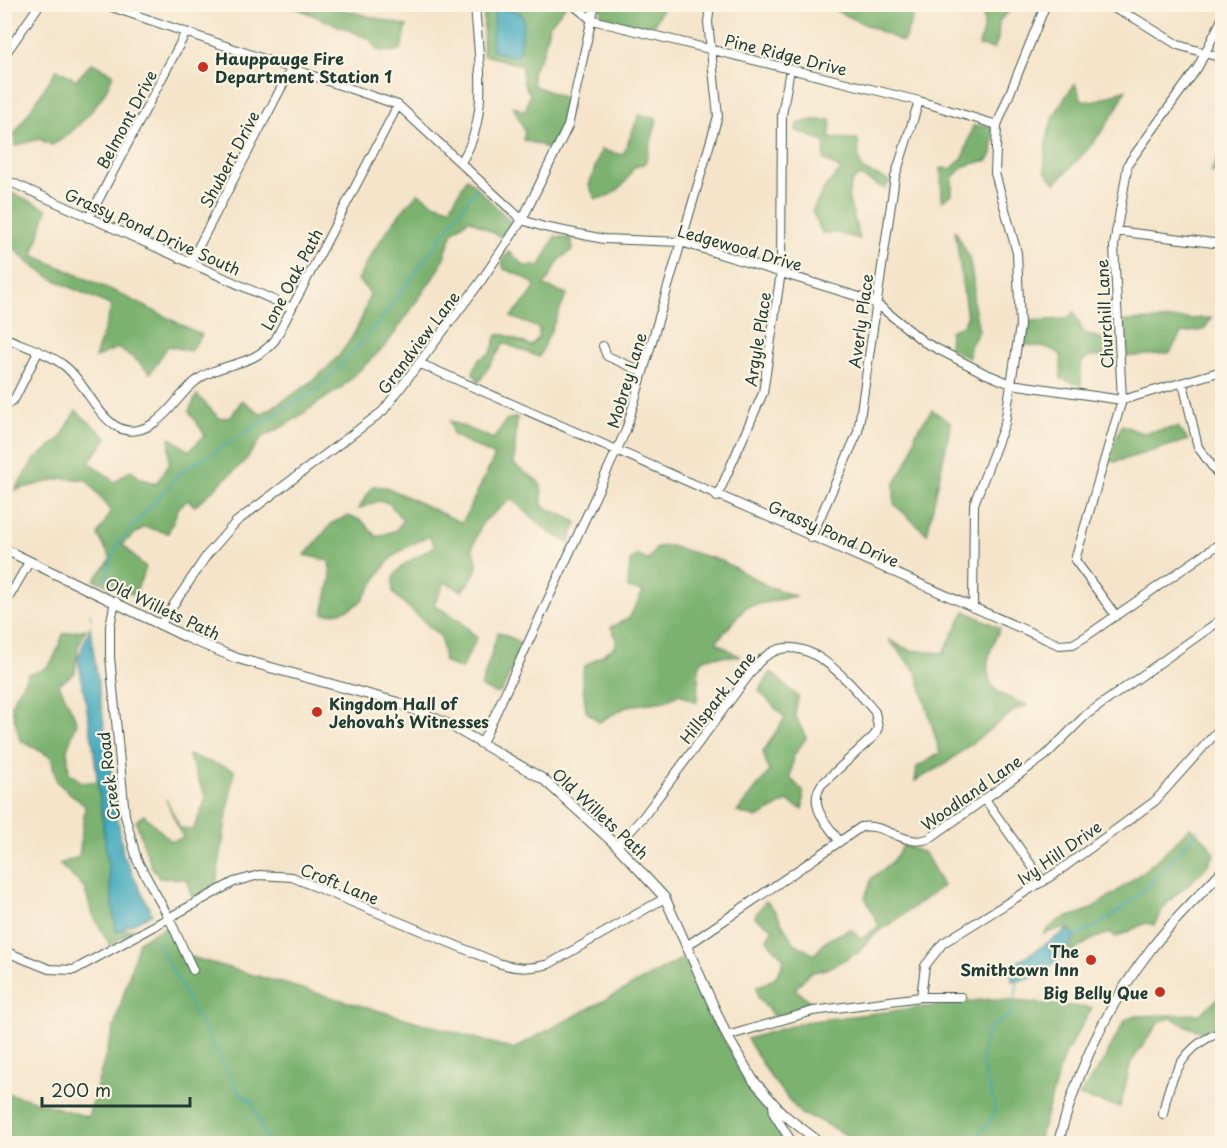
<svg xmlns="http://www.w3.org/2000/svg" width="1227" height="1148" viewBox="0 0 1227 1148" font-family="'Playpen Sans',sans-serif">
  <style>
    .forest { fill: #7bb26f; stroke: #4d7852; stroke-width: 1.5 }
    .water { fill: #3fa9be; stroke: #2f7379; stroke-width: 1.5 }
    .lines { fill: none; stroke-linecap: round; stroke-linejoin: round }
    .stream { stroke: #3fa9be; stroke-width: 1.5 }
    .minor-casing { stroke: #3f564a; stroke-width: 10 }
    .major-casing { stroke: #3f564a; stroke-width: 11 }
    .minor { stroke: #fff; stroke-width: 8 }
    .major { stroke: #fff; stroke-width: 9 }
    .poi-dot { fill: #c8321e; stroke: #fcf5e5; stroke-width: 2 }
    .labels { text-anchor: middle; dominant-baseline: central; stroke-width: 4.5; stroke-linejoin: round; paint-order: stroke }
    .street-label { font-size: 16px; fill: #1f3d34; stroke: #fcf5e5 }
    .poi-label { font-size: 16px; font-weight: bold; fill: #1f3d34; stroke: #fcf5e5; text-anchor: start }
  </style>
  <rect width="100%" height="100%" fill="#fcf5e5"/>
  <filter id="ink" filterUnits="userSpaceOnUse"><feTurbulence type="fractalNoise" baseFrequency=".0167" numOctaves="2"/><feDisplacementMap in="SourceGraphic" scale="12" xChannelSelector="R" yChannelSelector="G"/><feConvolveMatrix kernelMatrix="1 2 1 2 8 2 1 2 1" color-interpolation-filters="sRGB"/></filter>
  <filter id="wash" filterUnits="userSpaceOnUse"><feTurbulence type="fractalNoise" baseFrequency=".008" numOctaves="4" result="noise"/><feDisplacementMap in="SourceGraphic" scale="24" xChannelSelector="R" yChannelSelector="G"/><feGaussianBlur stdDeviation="1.35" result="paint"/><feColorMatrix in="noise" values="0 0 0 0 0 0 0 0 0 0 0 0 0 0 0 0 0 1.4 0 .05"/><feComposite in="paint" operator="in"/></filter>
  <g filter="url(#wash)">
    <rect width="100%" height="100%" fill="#f5e4ca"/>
    <path class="forest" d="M 289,5 L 311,10 L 325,5 L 407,26 L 401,49 L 392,52 L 377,50 L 370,39 Z
      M 484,5 L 566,5 L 549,26 L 543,52 L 532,72 L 533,85 L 562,97 L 571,106 L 550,151 L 541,145 L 523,140 L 525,132 L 513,106 L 525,112 L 530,94 L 524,84 L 521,65 L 483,55 Z
      M 602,5 L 602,4 L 664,5 L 652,28 L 600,16 Z
      M 824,5 L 918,5 L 903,42 Z
      M 983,5 L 1005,5 L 1014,7 L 999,21 L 998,39 L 994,49 L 979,46 L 984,26 Z
      M 92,63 L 113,74 C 106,98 75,134 52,145 L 39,139 L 15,146 L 14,135 L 57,69 L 76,80 Z
      M 1075,84 L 1082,100 L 1093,102 L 1126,89 C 1111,126 1083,156 1055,183 L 1045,171 C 1044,133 1052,113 1075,84 Z
      M 639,115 L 654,117 L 657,120 L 645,163 L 633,168 C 627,184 614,197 596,199 L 589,186 L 601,150 L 623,155 Z
      M 811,120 L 831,120 L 829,138 L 858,139 L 859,161 L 863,170 L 890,181 L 885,189 L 860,176 L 852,181 L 848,197 L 860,239 L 836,233 L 822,233 L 812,211 L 825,187 L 841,170 L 824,159 L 825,142 L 796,130 L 797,124 Z
      M 973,126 L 989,126 L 994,130 L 992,154 L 988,160 L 964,166 L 952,178 L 952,194 L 942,201 L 941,168 L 951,169 L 963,158 Z
      M 1222,150 L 1222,177 L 1211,172 Z
      M 467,178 L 511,222 L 501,237 L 469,219 L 453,232 L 440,268 L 387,344 L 342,387 L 284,426 L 262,437 L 245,461 L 195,506 L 188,500 L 179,507 L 168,533 L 144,527 L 122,544 L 146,568 L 134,595 L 94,580 L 111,559 L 98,535 L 111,511 L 87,480 L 63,478 L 15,490 L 33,461 L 60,439 L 76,411 L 107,438 L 89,462 L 115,482 L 131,470 L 140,478 L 156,484 L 169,464 L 170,437 L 189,451 L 205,435 L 189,411 L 197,395 L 219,418 L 231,417 L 242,400 L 261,414 C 314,384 355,355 370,293 L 358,280 C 373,248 394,219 418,193 L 433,203 L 450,208 Z
      M 5,190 L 47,209 L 33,255 L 120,294 L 202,335 L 190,351 L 168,346 L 150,373 L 134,358 L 117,348 L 95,358 L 112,306 C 76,289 36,277 12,245 L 5,244 Z
      M 955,230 L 969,257 L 974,285 L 973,301 L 979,331 L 970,346 L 969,358 L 949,347 L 950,331 L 962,326 L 967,318 Z
      M 555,236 L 572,239 L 572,250 L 560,259 L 544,286 L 567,294 L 539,357 L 504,343 L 479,382 L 473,373 L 478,360 L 491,353 L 497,335 L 505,335 L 531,346 L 539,337 L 539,328 L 511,317 C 518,306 533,297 535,285 L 522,276 L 504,269 L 502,260 L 509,252 L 525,266 L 540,266 Z
      M 1074,312 L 1084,333 L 1109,341 L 1104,357 L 1090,356 L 1081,363 L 1081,385 L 1061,379 L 1061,354 L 1049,348 L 1021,344 L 1027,321 L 1066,319 Z
      M 1211,318 L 1204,330 L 1181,333 L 1170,353 L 1123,357 L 1124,321 Z
      M 932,410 L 951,423 L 927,534 L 894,504 L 894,485 L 911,455 L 916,432 Z
      M 517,417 L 514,464 C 534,483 544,473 542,506 L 577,522 L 569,543 L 549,532 L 511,499 L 482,523 L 472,549 C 483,568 474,575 462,591 L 445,582 L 434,605 L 460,621 L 477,638 L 461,669 L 444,662 L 441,637 L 394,594 C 385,566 418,559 435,545 L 429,536 C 416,543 399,549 389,561 C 365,588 369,613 323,614 L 331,577 L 329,561 L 305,555 L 332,523 L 347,516 L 361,520 L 377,537 L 396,530 L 403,521 L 389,503 L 378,501 L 358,509 L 373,486 L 386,487 L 462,523 L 495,456 L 453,435 L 450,421 L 494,439 L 506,420 Z
      M 1122,425 L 1142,433 L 1178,427 L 1188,440 L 1115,462 L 1107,459 Z
      M 670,546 L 722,561 L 768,586 L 795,596 L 746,607 L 716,642 L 740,657 C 689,653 701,661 697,702 L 680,694 L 665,701 L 628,706 L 599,722 L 586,711 L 582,679 L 584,667 L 616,646 L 616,638 L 611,627 L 629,618 L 643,592 L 628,588 L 630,561 L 638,555 L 648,561 L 657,547 Z
      M 965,611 L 1000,628 C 991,647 979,672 996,690 C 1002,697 1018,701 1027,705 L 1015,710 L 945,764 L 915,781 L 917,767 L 940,753 L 917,673 L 889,640 L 909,650 L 943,653 Z
      M 86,629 L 78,647 L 75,673 L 59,684 L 77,722 L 67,749 L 69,773 L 83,783 L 98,781 L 116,931 L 135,929 L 110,945 L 92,913 L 84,887 L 59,864 L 79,857 L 85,806 L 57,782 L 51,757 L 20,740 L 11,704 L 29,673 C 52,673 57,652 63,634 Z
      M 498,632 L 516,640 L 522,646 L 502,691 L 497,694 L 481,687 Z
      M 771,672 L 798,697 L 795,715 L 806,738 L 794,755 L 790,778 L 803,791 L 803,810 L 787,801 L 757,818 L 737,812 L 769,772 L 763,752 L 785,718 L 759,691 Z
      M 188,755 L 234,770 L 216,885 L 193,900 L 186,879 L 159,878 L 150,864 L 136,821 L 144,815 L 171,841 L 183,838 L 166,799 L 180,828 L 193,830 L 206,798 Z
      M 1190,827 L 1207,842 L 1215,854 C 1202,878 1182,886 1166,905 C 1161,910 1158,919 1154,925 L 1146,923 L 1116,937 L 1111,933 C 1091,937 1077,949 1061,960 L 1076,939 L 1074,932 L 1062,928 L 1044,934 C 1062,912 1072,920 1092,908 C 1127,886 1162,858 1190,827 Z
      M 904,845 L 925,853 L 943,886 L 870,938 L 859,952 L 826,969 L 809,973 L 795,989 L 815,1005 L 774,1017 L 758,997 L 757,986 C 772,982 781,975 784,959 L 767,940 L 773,928 L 754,917 L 766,901 L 775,911 L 793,942 L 814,955 L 826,941 L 850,929 L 861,939 L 879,926 L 865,897 L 872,878 L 892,862 Z
      M 167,926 L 180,954 L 513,1049 L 687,956 C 698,982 707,1013 722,1037 C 743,1074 767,1109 790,1143 L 5,1143 L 4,1092 L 88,1117 L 139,941 Z
      M 1222,995 L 1222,1028 C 1203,1036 1189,1028 1172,1018 L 1160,1021 L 1131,1062 L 1120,1107 L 1079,1096 L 1102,1063 L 1125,1020 L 1134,1016 L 1200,1014 Z
      M 990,999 L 1092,1008 L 1063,1058 L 1038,1143 L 861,1143 L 816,1119 L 801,1114 L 772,1079 L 747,1039 L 804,1022 Z"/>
    <path class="water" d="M 502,8 L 521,13 L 524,20 L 519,53 L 513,56 L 493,51 L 491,45 L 495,12 Z
      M 90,627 L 123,854 L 152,914 L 116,932 L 93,744 L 78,658 Z
      M 1069,929 L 1075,937 C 1057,961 1045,980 1012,981 L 1011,966 Z"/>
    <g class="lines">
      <path class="stream" d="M 608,8 L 612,4
        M 104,580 L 118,543 L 181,472 L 320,387 L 378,324 L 477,188
        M 90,613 L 91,619
        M 1074,937 C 1125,916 1165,871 1198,829
        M 156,941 L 240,1094 L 252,1101 L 268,1144
        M 969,1144 C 1012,1105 989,1105 982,1060 C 981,1051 986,1037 989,1028 L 1012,1014 L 1018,981"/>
    </g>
  </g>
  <g filter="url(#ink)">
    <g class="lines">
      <defs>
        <path id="minor" d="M 103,4 L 398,105 L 522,220 L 544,227 L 604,239 L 681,242 L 856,296 L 877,304 L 924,342 L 984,373 L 1011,384 L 1122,400 L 1222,371
          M 572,4 L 592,20 L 919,101 L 997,125
          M 1104,4 L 1136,19 L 1178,45 L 1222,58
          M 4,56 L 40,4
          M 461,162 C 491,117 478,56 475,4
          M 4,179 L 291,308
          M 89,218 L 186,32
          M 1116,231 L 1222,244
          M 190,263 L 292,67
          M 4,337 C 23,346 46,352 62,364 C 92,384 106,454 154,423 C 171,412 180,393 196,381 C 221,361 251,369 275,340 L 398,105
          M 603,346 L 607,356 L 643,372
          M 421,364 L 1059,645 L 1073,644 L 1085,637 L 1222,542
          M 1183,383 L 1198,447 L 1222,480
          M 4,408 L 15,398 L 38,352
          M 717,497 L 763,393 L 781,272 L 782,115 L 790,69
          M 811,538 L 858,432 L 895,177 L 919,101
          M 115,601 L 110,626 L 110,657 L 125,815 L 137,860 L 170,920 L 193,970
          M 4,606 L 29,562
          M 973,608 L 974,504 L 1005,423 L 1020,326 L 1017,253 L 995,173 L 997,125 L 1046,4
          M 1116,616 L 1075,560 L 1122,400 L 1114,246 L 1128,164 L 1198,67 L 1222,19
          M 160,625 L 207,555 L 236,522 L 383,411 L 481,281 L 522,220 L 568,126 L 595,4
          M 482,743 L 626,430 L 718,116 L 708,22 L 710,4
          M 985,799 L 1043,882
          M 617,846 L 644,816 L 758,663 C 800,619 849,682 875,712 L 878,728 L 874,736 L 821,785 C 808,807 827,823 839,841
          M 688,945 L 861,827 C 885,822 906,849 930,838 L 1045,756 L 1086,715 L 1222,619
          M 4,951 L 49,969 L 74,970 L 234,882 L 259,875 L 292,877 L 498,963 C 516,969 530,969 549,964 L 665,898
          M 921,997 L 925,966 L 943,943 L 1056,873 L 1155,801 L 1222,726
          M 727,1036 L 813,1011 L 921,997 L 961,997
          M 773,1105 L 774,1114 L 793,1144
          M 1163,1114 C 1169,1077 1184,1044 1222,1032"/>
        <path id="major" d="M 4,549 L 188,638 L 236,658 L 396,702 L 448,724 L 543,779 L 617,846 L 665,898 L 727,1036 L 753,1080 L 783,1114 L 822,1144
          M 1058,1144 C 1076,1073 1106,1007 1151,949 C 1172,921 1199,896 1222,871"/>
      </defs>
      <use href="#minor" class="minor-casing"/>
      <use href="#major" class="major-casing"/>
      <use href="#minor" class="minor"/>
      <use href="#major" class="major"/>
    </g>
  </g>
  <g class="poi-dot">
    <circle cx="203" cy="67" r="6"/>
    <circle cx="317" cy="712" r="6"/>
    <circle cx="1091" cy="960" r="6"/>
    <circle cx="1160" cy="992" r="6"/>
  </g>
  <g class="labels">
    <g class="street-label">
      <text transform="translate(786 54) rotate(14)">Pine Ridge Drive</text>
      <text transform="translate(126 119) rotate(-62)">Belmont Drive</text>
      <text transform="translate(229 159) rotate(-62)">Shubert Drive</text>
      <text transform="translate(153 231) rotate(24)">Grassy Pond Drive South</text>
      <text transform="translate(740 247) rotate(16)">Ledgewood Drive</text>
      <text transform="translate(291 279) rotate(-62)">Lone Oak Path</text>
      <text transform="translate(1104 314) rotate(-93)">Churchill Lane</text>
      <text transform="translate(860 321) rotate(-82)">Averly Place</text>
      <text transform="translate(757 339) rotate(-81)">Argyle Place</text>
      <text transform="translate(418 342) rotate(-53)">Grandview Lane</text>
      <text transform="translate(626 380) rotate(-73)">Mobrey Lane</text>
      <text transform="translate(834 533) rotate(24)">Grassy Pond Drive</text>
      <text transform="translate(163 608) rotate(25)">Old Willets Path</text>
      <text transform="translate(717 697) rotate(-52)">Hillspark Lane</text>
      <text transform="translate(108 776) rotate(-97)">Creek Road</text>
      <text transform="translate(971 792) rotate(-35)">Woodland Lane</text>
      <text transform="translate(601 813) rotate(43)">Old Willets Path</text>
      <text transform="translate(1059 852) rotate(-35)">Ivy Hill Drive</text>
      <text transform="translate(340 883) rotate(22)">Croft Lane</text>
    </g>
    <g class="poi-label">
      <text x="215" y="58">Hauppauge Fire<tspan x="215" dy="18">Department Station 1</tspan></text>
      <text x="329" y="703">Kingdom Hall of<tspan x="329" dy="18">Jehovah’s Witnesses</tspan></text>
      <text x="1079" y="951" text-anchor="end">The<tspan x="1079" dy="18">Smithtown Inn</tspan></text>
      <text x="1148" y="992" text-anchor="end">Big Belly Que</text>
    </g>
  </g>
  <rect width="1227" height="1148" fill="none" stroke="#fcf5e5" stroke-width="24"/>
  <path d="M42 1097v9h148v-9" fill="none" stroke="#1f3d34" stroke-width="3"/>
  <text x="51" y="1097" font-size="18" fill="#1f3d34" stroke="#fcf5e5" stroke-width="4.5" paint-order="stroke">200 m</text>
</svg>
